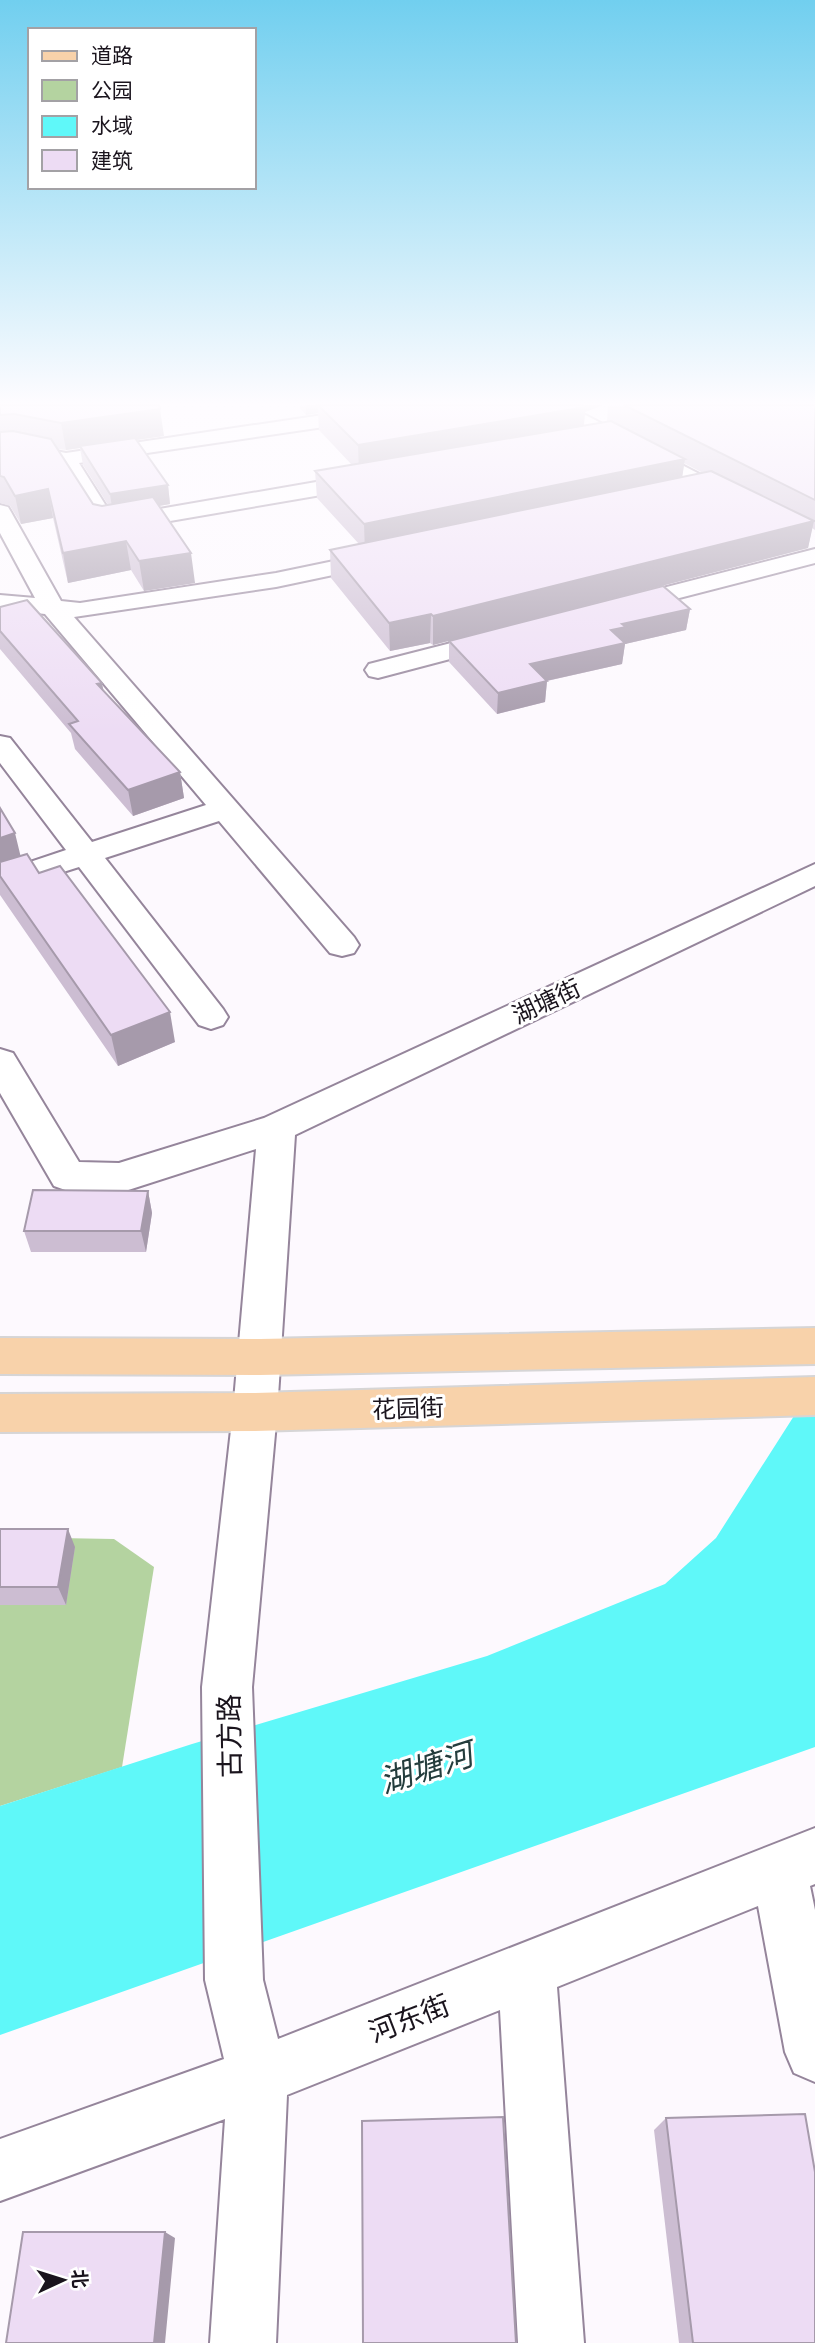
<svg xmlns="http://www.w3.org/2000/svg" width="815" height="2343" viewBox="0 0 815 2343" font-family="Quicksand,'Noto Sans SC',sans-serif">
  <style>
    .green { fill: #b4d3a0 }
    .water { fill: #5ff8f9 }
    .lines { fill: none; stroke-linecap: round; stroke-linejoin: round }
    .minor-casing { stroke: #95859b; stroke-width: 4 }
    .major-casing { stroke: #d6d5d6; stroke-width: 4 }
    .minor { fill: #fff; fill-rule: evenodd }
    .major { fill: #f8d2aa; fill-rule: evenodd }
    .wall { fill: #ccbdd2; fill-rule: evenodd }
    .shaded-wall { fill: #a69aab }
    .building { fill: #eddcf4; stroke: #a69aab; stroke-width: 2 }
    .labels { text-anchor: middle; dominant-baseline: central; stroke-width: 6; stroke-linejoin: round; paint-order: stroke }
    .street-label { font-size: 24px; fill: #1a141d; stroke: #fff }
    .near-street-label { font-size: 28px; fill: #1a141d; stroke: #fff }
    .near-water-label { font-size: 32px; font-style: italic; fill: #243d3d; stroke: #fff }
  </style>
  <rect width="100%" height="100%" fill="#fdf9fe"/>
  <path class="green" d="M 0,1537 L 114,1539 L 154,1567 L 122,1767 L 0,1806 Z"/>
  <path class="water" d="M 815,1383 L 815,1747 L 0,2035 L 0,1806 L 192,1744 L 487,1656 L 665,1584 L 716,1538 Z"/>
  <g class="lines">
    <defs>
      <path id="minor" d="M 390,405 L 443,405 L 433,411 L 79,463 L 113,517 L 368,473 L 376,475 L 379,480 L 376,485 L 368,487 L 106,532 L 98,530 L 58,464 L 19,456 L 0,457 L 0,445 L 19,444 L 66,453 Z
        M 540,405 L 566,405 L 740,495 L 743,500 L 740,505 L 724,505 L 543,409 Z
        M 0,505 L 8,507 L 11,512 L 61,601 L 80,603 L 276,573 L 382,551 L 390,553 L 394,558 L 390,563 L 276,587 L 74,617 L 354,937 L 359,945 L 354,953 L 342,956 L 330,953 L 219,821 L 105,858 L 223,1009 L 228,1017 L 223,1025 L 211,1029 L 199,1025 L 79,867 L 0,892 L 0,872 L 66,850 L 0,763 L 0,736 L 10,738 L 92,842 L 206,805 L 45,614 L 0,609 L 0,595 L 35,598 L 0,533 Z
        M 815,549 L 815,563 L 621,613 L 612,611 L 609,606 L 612,601 Z
        M 498,631 L 507,634 L 511,639 L 507,644 L 378,678 L 369,676 L 365,670 L 369,664 Z
        M 815,864 L 815,886 L 295,1135 L 277,1412 L 252,1687 L 263,1980 L 278,2039 L 815,1828 L 815,1884 L 810,1886 L 815,1910 L 815,2082 L 794,2073 L 785,2052 L 758,1906 L 557,1987 L 584,2343 L 518,2343 L 500,2010 L 287,2095 L 276,2343 L 210,2343 L 225,2119 L 0,2201 L 0,2139 L 224,2059 L 205,1980 L 202,1687 L 233,1412 L 256,1149 L 119,1193 L 68,1191 L 54,1186 L 0,1093 L 0,1049 L 13,1053 L 79,1162 L 119,1163 L 264,1118 Z"/>
      <path id="major" d="M 815,1328 L 815,1364 L 260,1375 L 0,1374 L 0,1338 L 260,1339 Z
        M 815,1377 L 815,1415 L 255,1431 L 0,1432 L 0,1394 L 255,1393 Z"/>
    </defs>
    <use href="#minor" class="minor-casing"/>
    <use href="#major" class="major-casing"/>
    <use href="#minor" class="minor"/>
    <use href="#major" class="major"/>
  </g>
  <path class="wall" d="M 0,405 L 164,436 L 136,440 L 168,485 L 170,504 L 159,506 L 195,583 L 144,591 L 131,570 L 68,583 L 53,518 L 21,524 L 10,506 L 0,503 ZM 80,448 L 83,465 L 108,505 L 102,506 L 93,504 L 58,449 L 66,450 Z
    M 299,405 L 603,405 L 585,412 L 584,426 L 607,422 L 608,405 L 815,405 L 815,530 L 812,528 L 808,548 L 433,645 L 430,643 L 390,651 L 331,578 L 330,550 L 359,544 L 317,498 L 315,471 L 352,465 L 319,430 L 318,413 L 306,415 L 300,408 ZM 684,463 L 703,473 L 682,477 Z
    M 0,607 L 104,691 L 180,772 L 184,798 L 133,816 L 75,749 L 71,733 L 0,649 Z
    M 690,609 L 686,630 L 625,644 L 622,664 L 547,681 L 545,702 L 497,714 L 449,662 L 449,641 Z
    M 0,808 L 20,856 L 39,873 L 175,1042 L 118,1066 L 0,895 Z
    M 148,1191 L 152,1213 L 146,1252 L 31,1252 L 24,1231 Z
    M 0,1529 L 75,1547 L 66,1605 L 0,1605 Z
    M 666,2118 L 815,2343 L 679,2343 L 654,2130 Z"/>
  <path class="shaded-wall" d="M 306,405 L 318,405 L 318,413 L 306,415 Z
    M 585,405 L 603,405 L 585,412 L 583,433 L 359,472 L 358,445 L 585,407 Z
    M 160,409 L 164,436 L 81,448 L 80,446 L 80,448 L 66,450 L 61,423 Z
    M 685,459 L 681,485 L 365,552 L 364,524 Z
    M 168,485 L 170,504 L 113,514 L 110,494 Z
    M 48,489 L 53,518 L 21,524 L 15,496 Z
    M 814,521 L 808,548 L 433,645 L 433,616 Z
    M 126,541 L 131,570 L 68,583 L 63,553 Z
    M 191,553 L 195,583 L 144,591 L 139,561 Z
    M 690,609 L 686,630 L 625,644 L 622,664 L 528,685 L 530,664 L 611,630 L 622,624 Z
    M 431,614 L 430,643 L 390,651 L 389,623 Z
    M 547,681 L 545,702 L 497,714 L 498,693 Z
    M 102,683 L 107,708 L 97,684 Z
    M 180,772 L 184,798 L 133,816 L 128,790 Z
    M 15,833 L 22,862 L 0,870 L 0,838 Z
    M 170,1012 L 175,1042 L 118,1066 L 111,1035 Z
    M 148,1191 L 152,1213 L 146,1252 L 141,1231 Z
    M 68,1529 L 75,1547 L 66,1605 L 58,1587 Z
    M 165,2232 L 175,2238 L 165,2343 L 154,2343 Z"/>
  <path class="building" d="M 0,405 L 159,405 L 160,409 L 61,423 L 14,414 L 0,415 Z
    M 318,405 L 583,405 L 586,407 L 358,445 Z
    M 624,405 L 815,405 L 815,500 Z
    M 611,421 L 685,459 L 364,524 L 315,471 Z
    M 13,431 L 51,439 L 93,504 L 102,506 L 153,497 L 191,553 L 139,561 L 126,541 L 63,553 L 48,489 L 15,496 L 4,477 L 0,476 L 0,432 Z
    M 135,438 L 168,485 L 110,494 L 80,446 Z
    M 711,471 L 814,521 L 433,616 L 431,614 L 389,623 L 330,550 Z
    M 663,586 L 690,609 L 622,624 L 626,627 L 611,630 L 625,643 L 530,664 L 547,681 L 498,693 L 449,641 Z
    M 27,600 L 102,683 L 97,684 L 180,772 L 128,790 L 69,724 L 78,721 L 0,631 L 0,607 Z
    M 0,808 L 15,833 L 0,838 Z
    M 27,854 L 39,873 L 60,866 L 170,1012 L 111,1035 L 0,876 L 0,862 Z
    M 33,1190 L 148,1191 L 141,1231 L 24,1231 Z
    M 0,1529 L 68,1529 L 58,1587 L 0,1587 Z
    M 805,2114 L 815,2172 L 815,2343 L 693,2343 L 666,2118 Z
    M 503,2117 L 516,2343 L 363,2343 L 362,2121 Z
    M 23,2232 L 165,2232 L 154,2343 L 6,2343 Z"/>
  <linearGradient id="sky" x2="0" y2="1"><stop stop-color="#71cfef"/><stop offset="0.55" stop-color="#fefcff"/><stop offset="1" stop-color="#fefcff" stop-opacity="0"/></linearGradient>
  <rect width="815" height="733" fill="url(#sky)"/>
  <g class="labels">
    <g class="street-label">
      <text transform="translate(546 1001) rotate(-25)">湖塘街</text>
      <text transform="translate(408 1408) rotate(-2)">花园街</text>
    </g>
    <g class="near-street-label">
      <text transform="translate(229 1736) rotate(-91)">古方路</text>
      <text transform="translate(409 2018) rotate(-21)">河东街</text>
    </g>
    <g class="near-water-label">
      <text transform="translate(426 1767) rotate(-18)">湖塘河</text>
    </g>
  </g>
  <rect x="28" y="28" width="228" height="161" fill="#ffffff" stroke="#a3a1a5" stroke-width="2"/>
  <rect x="42" y="51" width="35" height="10" fill="#f8d2aa" stroke="#a3a1a5" stroke-width="2"/>
  <text x="91" y="63" font-size="21" fill="#1a141d">道路</text>
  <rect x="42" y="80" width="35" height="21" fill="#b4d3a0" stroke="#a3a1a5" stroke-width="2"/>
  <text x="91" y="98" font-size="21" fill="#1a141d">公园</text>
  <rect x="42" y="116" width="35" height="21" fill="#5ff8f9" stroke="#a3a1a5" stroke-width="2"/>
  <text x="91" y="133" font-size="21" fill="#1a141d">水域</text>
  <rect x="42" y="150" width="35" height="21" fill="#eddcf4" stroke="#a3a1a5" stroke-width="2"/>
  <text x="91" y="168" font-size="21" fill="#1a141d">建筑</text>
  <g transform="translate(63 2280) rotate(86)" stroke="#ffffff" stroke-width="5" paint-order="stroke">
  <path d="M0-5L12 26L0 18L-12 26Z" fill="#1a141d"/>
  <text y="-10" font-size="19" font-weight="bold" text-anchor="middle" fill="#1a141d">北</text>
  </g>
</svg>
